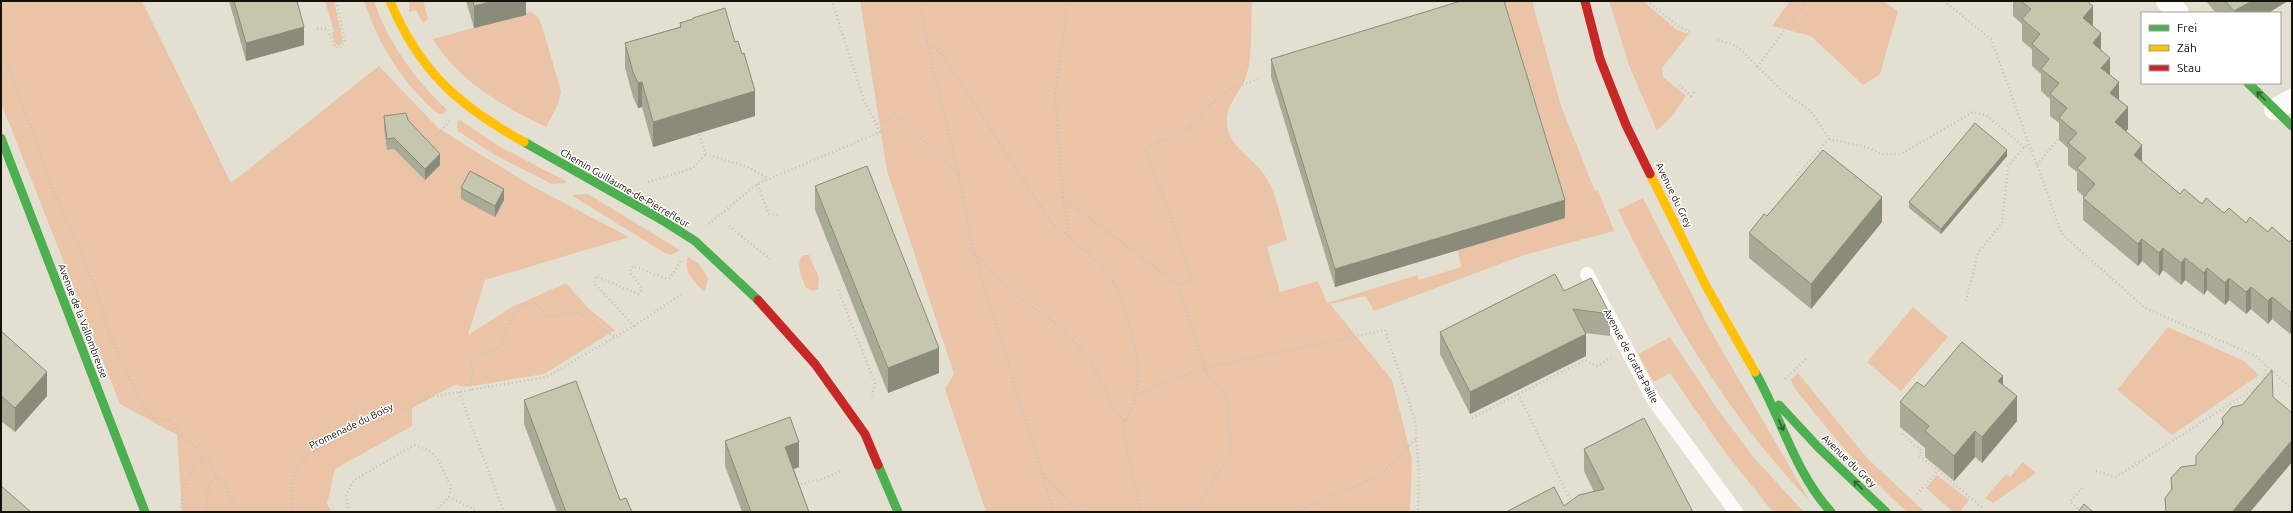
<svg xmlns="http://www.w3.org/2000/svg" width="2293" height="513" viewBox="0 0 2293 513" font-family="Ubuntu,sans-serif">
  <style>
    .green { fill: #ebc4a7 }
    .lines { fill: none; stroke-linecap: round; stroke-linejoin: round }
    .path { stroke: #c4c3bd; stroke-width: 2.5; stroke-dasharray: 1 3; stroke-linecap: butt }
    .lane { stroke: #fbfaf8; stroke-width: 14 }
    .street { stroke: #fbfaf8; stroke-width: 22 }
    .fast { stroke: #4caf50; stroke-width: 9 }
    .slow { stroke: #ffc107; stroke-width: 9 }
    .jam { stroke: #c62828; stroke-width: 9 }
    .wall { fill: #a9aa95 }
    .shaded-wall { fill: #8a8b79 }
    .building { fill: #c5c6ad; stroke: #8a8b79 }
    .oneway { stroke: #30602c }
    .labels { text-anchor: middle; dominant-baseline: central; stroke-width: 3; stroke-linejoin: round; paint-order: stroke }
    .street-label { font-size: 10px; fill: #131108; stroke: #fff }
  </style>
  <rect width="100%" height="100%" fill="#e3e0d1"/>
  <path class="green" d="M 1,1 L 142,1 L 231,183 L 379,66 L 438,128 L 530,185 L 629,237 L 485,280 L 468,335 L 512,307 L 566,283 L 588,308 L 615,330 L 544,374 L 466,387 L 454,385 L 412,408 L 412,426 L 335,469 L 327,504 L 332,512 L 182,512 L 177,435 L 120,404 L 1,103 Z
    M 325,1 L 334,1 L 343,41 L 340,46 L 335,44 L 332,33 L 334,32 Z
    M 364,1 L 374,1 C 389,44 414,78 447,110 L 443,114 L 438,114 C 403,84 378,44 364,1 Z
    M 409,1 L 423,1 L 428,19 L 423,23 L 416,10 L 409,12 Z
    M 860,1 L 1252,1 C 1251,23 1253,56 1246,77 C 1239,95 1222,108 1228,130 C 1235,151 1254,159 1266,177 C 1277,195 1281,220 1287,240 L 1267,247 L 1280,292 L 1318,281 L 1327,303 L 1417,275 L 1419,280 L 1461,267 L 1458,250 L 1496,1 L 1532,1 L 1561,106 L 1595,191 L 1598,190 L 1614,231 L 1524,255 L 1374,311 L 1365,296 L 1330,304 L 1392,380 L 1412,459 L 1410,512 L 986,512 L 945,389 L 954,374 L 887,171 Z
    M 1609,1 L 1643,1 L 1677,30 L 1689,34 L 1662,68 L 1663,77 L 1686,96 L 1673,115 L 1657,131 L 1629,65 Z
    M 1790,1 L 1883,1 L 1898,11 L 1880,74 L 1863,85 L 1811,36 L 1772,26 Z
    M 531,12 L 538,17 L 542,26 L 561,91 L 558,104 L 546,127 C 504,107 458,81 433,39 Z
    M 460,120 L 500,147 L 566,181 L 565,183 L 552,184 L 493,154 L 458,131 L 457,122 Z
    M 588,194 L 680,250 L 672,255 L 665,253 L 571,195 Z
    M 1643,198 L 1708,326 L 1809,500 C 1727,415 1669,315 1618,210 Z
    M 804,255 L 809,255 L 819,278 L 818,289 L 813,291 L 806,288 C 802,278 794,263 804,255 Z
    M 688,257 L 699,264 L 708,278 L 705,291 L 703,291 C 694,280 683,274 688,257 Z
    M 1913,307 L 1948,337 L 1901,391 L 1867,362 Z
    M 2168,327 L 2244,361 L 2259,375 L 2172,435 L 2117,390 Z
    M 1670,337 L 1716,407 L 1755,459 L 1804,512 L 1773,512 L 1724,451 L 1670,373 L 1653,382 L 1638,354 Z
    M 1798,373 L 1867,458 L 1925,512 L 1907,512 C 1865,474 1828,431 1793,386 L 1791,379 Z
    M 2023,462 L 2036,473 L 1993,503 L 1985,498 L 2006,474 L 2010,477 Z
    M 1937,475 L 1969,500 L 1960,512 L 1953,512 L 1926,488 Z"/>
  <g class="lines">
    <path class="path" d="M 920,1 L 927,43 L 959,175 L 974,253 L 1054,512
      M 1068,1 L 1055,93 L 1063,198 L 1070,237
      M 1647,1 L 1679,27 L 1691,32
      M 1944,1 L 1991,39 L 2062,234 L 2145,308 L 2256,356 L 2292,389
      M 317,29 L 328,29 L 335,47 L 340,48 L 345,42 L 336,1
      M 1718,40 L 1737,46 L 1782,91 L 1811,111 L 1829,139 L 1796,176
      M 927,43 L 942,54 L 1051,222 C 1069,236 1104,265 1115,284 C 1119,292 1121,302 1124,310 C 1137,346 1147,387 1125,421 L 1115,411 L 1092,363 L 1065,330 L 1018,297 L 974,253
      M 1,53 L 12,75 L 51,186 L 85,260 L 115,348 L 146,411 L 153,418 L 171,420 L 183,438 L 200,450 L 203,459
      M 1757,67 L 1807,1
      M 1679,85 L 1691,96 L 1695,91
      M 877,124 L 895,114 L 959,175
      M 698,131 L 706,154 L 748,167 L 767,178
      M 1829,139 L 1866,147 L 1882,154 L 1901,154 L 1973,112 L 1986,115 L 2024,147
      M 427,145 L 450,121
      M 2037,165 L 2061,135
      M 648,182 L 693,168 L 706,154
      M 757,184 L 769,214 L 779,215
      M 1063,198 L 1178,285 L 1204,368 L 1137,394
      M 709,224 L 757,184 L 880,132 L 864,100 L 832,1
      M 729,226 L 770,259
      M 1178,285 L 1192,280 L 1146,149 L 1196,124 L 1207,107 L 1227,91 L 1258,79
      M 838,290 L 875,383 L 872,396
      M 1966,301 L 1978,253 L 2002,223 L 2008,167 L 2024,147 L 2030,145
      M 634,326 L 683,293
      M 1785,379 L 1808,357
      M 472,390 L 470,385 L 473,373 L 470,360 L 501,346 L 511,319 L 523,304 L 536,304 L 547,316 C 558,317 568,311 578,312 C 581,313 609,334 615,337
      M 459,392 L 504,512
      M 1518,394 L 1572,503
      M 1472,418 L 1585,360 L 1597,366 L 1611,358
      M 1125,421 L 1125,439 L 1141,512
      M 1902,434 L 1922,451 L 1919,455 L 1984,509
      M 2096,471 L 2116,477 L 2263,383 L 2266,366
      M 1044,474 L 1069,502 L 1082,512
      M 217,478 L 224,480 L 236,512
      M 801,484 L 825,478 L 842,471
      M 2082,488 L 2070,502 L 2083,512
      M 1917,494 L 1938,471
      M 449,497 L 479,512
      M 181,512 C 181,496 188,464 206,459 L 209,460 L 217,478
      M 206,512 L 209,484 L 217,478
      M 293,512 C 290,485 290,470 312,452 L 430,397 L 546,377 L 634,326 L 594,283 L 596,276 L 638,294 L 641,291 L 641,287 L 630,272 L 633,266 L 667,279 L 670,278 L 682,259
      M 349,512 L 346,495 L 354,480 L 414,445 C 440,451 439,465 451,486 L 449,497 L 435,512
      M 1193,512 L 1230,455 L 1228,400 L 1204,368 L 1385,330 L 1415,420 L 1419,474 L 1418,512
      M 1293,512 L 1378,477 L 1416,439"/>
    <path class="lane" d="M 1587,274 L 1653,399 L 1736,512"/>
    <path class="street" d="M 2167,1 L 2178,13
      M 2275,109 L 2292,100"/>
    <path class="fast" d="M 2248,83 L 2292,126
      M 1,138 L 145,512
      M 524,142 L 662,220 L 695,241 L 758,300
      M 1755,372 C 1781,417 1795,473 1831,512
      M 1779,405 L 1818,447 L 1886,512
      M 878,465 L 898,512"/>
    <path class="slow" d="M 390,1 C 419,71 459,106 524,142
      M 1650,174 L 1706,286 L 1755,372"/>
    <path class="jam" d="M 1585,1 L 1600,59 L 1626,125 L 1650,174
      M 758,300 L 815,364 L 865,434 L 878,465"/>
  </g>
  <path class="wall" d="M 229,1 L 297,1 L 304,45 L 246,61 Z
    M 466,1 L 526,1 L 526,15 L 474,28 Z
    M 2013,1 L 2087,1 L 2093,27 L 2101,50 L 2119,100 L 2128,129 L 2126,131 L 2142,162 L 2180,194 L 2289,242 L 2292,239 L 2290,334 L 2272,319 L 2268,324 L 2251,309 L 2246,314 L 2229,300 L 2225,305 L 2207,290 L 2204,295 L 2185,280 L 2181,285 L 2163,270 L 2159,276 L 2142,261 L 2138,266 L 2083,220 L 2083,198 L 2084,197 L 2077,190 L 2077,172 L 2068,165 L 2068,148 L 2059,140 L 2059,123 L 2050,116 L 2050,99 L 2041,91 L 2041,74 L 2032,66 L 2032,49 L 2022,41 L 2022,24 L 2013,16 Z
    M 2206,1 L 2288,1 L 2268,13 L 2216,13 Z
    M 693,18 L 755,116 L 653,147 L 642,107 L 638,108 L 633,97 L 625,68 L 625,43 L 680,27 L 680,23 L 693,20 Z
    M 1271,59 L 1565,218 L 1335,287 L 1271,77 Z
    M 384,116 L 408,120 L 440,165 L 425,180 L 394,149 L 387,150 L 384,127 Z
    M 2007,156 L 1941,234 L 1909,208 L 1909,202 Z
    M 815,186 L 939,373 L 888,393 L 815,210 Z
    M 461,188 L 504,200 L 495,217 L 461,199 Z
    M 1767,216 L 1882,222 L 1811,309 L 1749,258 L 1749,233 Z
    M 1564,291 L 1610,314 L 1610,336 L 1585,333 L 1586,356 L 1470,414 L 1440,354 L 1440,332 Z
    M 1,331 L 47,396 L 15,432 L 1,421 Z
    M 2003,384 L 2017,421 L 1982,463 L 1975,457 L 1954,481 L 1925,457 L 1925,448 L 1900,427 L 1900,402 L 1924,387 Z
    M 2273,397 L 2292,462 L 2250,512 L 2165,512 L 2165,498 L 2171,490 L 2171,478 L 2196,465 L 2196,456 L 2222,424 L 2222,418 L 2242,405 Z
    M 524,400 L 620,500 L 632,512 L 557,512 L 524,424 Z
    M 725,441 L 799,467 L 794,469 L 809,512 L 742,512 L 725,466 Z
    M 1584,449 L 1693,512 L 1506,512 L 1564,506 L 1594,492 L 1584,471 Z"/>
  <path class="shaded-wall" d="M 494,1 L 526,1 L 526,15 L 474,28 L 474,6 Z
    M 2252,1 L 2288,1 L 2268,13 L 2234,13 L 2234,11 Z
    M 2093,6 L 2093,28 L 2083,18 Z
    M 304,27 L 304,45 L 246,61 L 246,43 Z
    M 2101,33 L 2101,55 L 2093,43 Z
    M 2110,58 L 2110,80 L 2101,68 Z
    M 642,82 L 642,107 L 638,108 L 638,83 Z
    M 2119,82 L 2119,104 L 2110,93 Z
    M 755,91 L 755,116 L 653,147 L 653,122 Z
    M 2128,107 L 2128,129 L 2115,144 L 2115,122 Z
    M 2142,145 L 2142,167 L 2134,155 Z
    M 2007,150 L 2007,156 L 1941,234 L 1941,229 Z
    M 440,154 L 440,165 L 425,180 L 425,169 Z
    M 504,189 L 504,200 L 495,217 L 495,206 Z
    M 1882,197 L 1882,222 L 1811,309 L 1811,284 Z
    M 1565,200 L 1565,218 L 1335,287 L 1335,269 Z
    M 2142,239 L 2142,261 L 2138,266 L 2138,244 Z
    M 2163,248 L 2163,270 L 2159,276 L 2159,253 Z
    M 2185,258 L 2185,280 L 2181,285 L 2181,263 Z
    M 2207,268 L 2207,290 L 2204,295 L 2204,273 Z
    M 2229,278 L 2229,300 L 2225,305 L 2225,283 Z
    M 2251,287 L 2251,309 L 2246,314 L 2246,292 Z
    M 2272,297 L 2272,319 L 2268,324 L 2268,301 Z
    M 2292,309 L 2292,331 L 2290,334 L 2290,312 Z
    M 1586,334 L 1586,356 L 1470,414 L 1470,392 Z
    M 939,348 L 939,373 L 888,393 L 888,368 Z
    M 47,372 L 47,396 L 15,432 L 15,408 Z
    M 2003,376 L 2003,401 L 1998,381 Z
    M 2017,396 L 2017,421 L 1982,463 L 1982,437 Z
    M 1975,431 L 1975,457 L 1954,481 L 1954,456 Z
    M 2292,440 L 2292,462 L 2250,512 L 2232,512 Z
    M 799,442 L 799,467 L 785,472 L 785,447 Z"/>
  <path class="building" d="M 234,1 L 297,1 L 304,27 L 246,43 Z
    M 473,1 L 494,1 L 474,6 Z
    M 1461,1 L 1504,1 L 1565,200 L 1335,269 L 1271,59 Z
    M 2021,1 L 2087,1 L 2093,6 L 2083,18 L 2101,33 L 2093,43 L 2110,58 L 2101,68 L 2119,82 L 2110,93 L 2128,107 L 2115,122 L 2142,145 L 2134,155 L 2180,194 L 2184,189 L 2202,204 L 2206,198 L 2224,213 L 2229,208 L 2246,223 L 2250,217 L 2268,232 L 2272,227 L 2289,242 L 2292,239 L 2292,309 L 2290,312 L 2272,297 L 2268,301 L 2251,287 L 2246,292 L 2229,278 L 2225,283 L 2207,268 L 2204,273 L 2185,258 L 2181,263 L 2163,248 L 2159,253 L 2142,239 L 2138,244 L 2083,198 L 2095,184 L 2077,168 L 2086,158 L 2068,143 L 2077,133 L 2059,118 L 2067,108 L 2050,94 L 2059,83 L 2041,69 L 2049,59 L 2032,44 L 2040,34 L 2022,19 L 2031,9 Z
    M 2225,1 L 2252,1 L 2234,11 Z
    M 725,8 L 735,42 L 738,41 L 742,54 L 744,53 L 755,91 L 653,122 L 642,82 L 638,83 L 633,72 L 625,43 L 681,27 L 680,23 L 693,19 L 693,18 Z
    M 406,113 L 408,120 L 440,154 L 425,169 L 394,138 L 387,139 L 384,116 Z
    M 1975,123 L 2007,150 L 1941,229 L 1909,202 Z
    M 1823,150 L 1882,197 L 1811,284 L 1749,233 L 1764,214 L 1767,216 Z
    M 867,166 L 939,348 L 888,368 L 815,186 Z
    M 470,171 L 504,189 L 495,206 L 461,188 Z
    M 1555,274 L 1564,291 L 1591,278 L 1610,314 L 1573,309 L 1586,334 L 1470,392 L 1440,332 Z
    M 1,331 L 47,372 L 15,408 L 1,396 Z
    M 1962,342 L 2003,376 L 1998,381 L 2017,396 L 1982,437 L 1975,431 L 1954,456 L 1925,431 L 1929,426 L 1900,402 L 1917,382 L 1924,387 Z
    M 2272,370 L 2273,397 L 2292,413 L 2292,440 L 2232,512 L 2166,512 L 2165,498 L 2172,489 L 2171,478 L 2181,467 L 2196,465 L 2196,456 L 2223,424 L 2222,418 L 2232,407 L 2242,405 Z
    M 576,381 L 620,500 L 626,498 L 632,512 L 566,512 L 524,400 Z
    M 790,417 L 799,442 L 785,447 L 809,512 L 751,512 L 725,441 Z
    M 1644,418 L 1693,512 L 1506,512 L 1554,487 L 1564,506 L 1579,495 L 1604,489 L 1584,449 Z
    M 1,486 L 31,512 L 1,512 Z
    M 2084,504 L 2093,512 L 2078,512 Z"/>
  <defs><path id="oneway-shaft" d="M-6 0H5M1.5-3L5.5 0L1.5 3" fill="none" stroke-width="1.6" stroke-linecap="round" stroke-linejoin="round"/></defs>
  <g class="oneway">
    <use href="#oneway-shaft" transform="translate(2261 96) rotate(-135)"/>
    <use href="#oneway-shaft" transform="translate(1781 425) rotate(65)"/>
    <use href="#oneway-shaft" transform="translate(1858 485) rotate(-136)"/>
  </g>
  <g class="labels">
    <g class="street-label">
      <text transform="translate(625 188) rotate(30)">Chemin Guillaume-de-Pierrefleur</text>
      <text transform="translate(1674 195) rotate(64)">Avenue du Grey</text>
      <text transform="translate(83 321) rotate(69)">Avenue de la Vallombreuse</text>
      <text transform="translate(1631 356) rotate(62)">Avenue de Gratta-Paille</text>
      <text transform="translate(351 426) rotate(-26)">Promenade du Boisy</text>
      <text transform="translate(1849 461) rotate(44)">Avenue du Grey</text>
    </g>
  </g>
  <rect width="2293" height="513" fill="none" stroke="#131108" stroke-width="4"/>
  <rect x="2141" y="12" width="140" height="72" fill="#ffffff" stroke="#a1a09c"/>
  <rect x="2149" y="25" width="20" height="6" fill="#4caf50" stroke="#a1a09c"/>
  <text x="2177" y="32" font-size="12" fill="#131108">Frei</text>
  <rect x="2149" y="45" width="20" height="6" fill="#ffc107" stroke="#a1a09c"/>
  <text x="2177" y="52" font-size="12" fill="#131108">Zäh</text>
  <rect x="2149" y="65" width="20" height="6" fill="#c62828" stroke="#a1a09c"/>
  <text x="2177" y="72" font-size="12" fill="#131108">Stau</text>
</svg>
